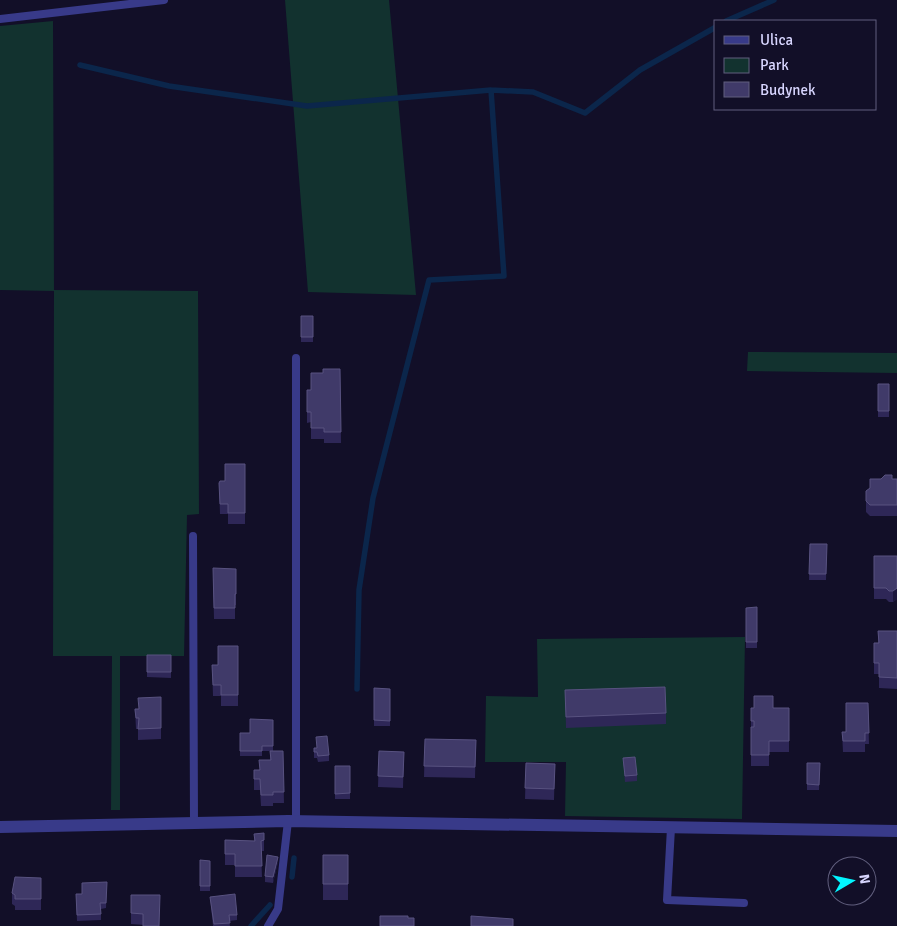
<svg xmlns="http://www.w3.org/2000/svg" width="897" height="926" viewBox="0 0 897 926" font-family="Signika,sans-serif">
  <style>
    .green { fill: #12322f }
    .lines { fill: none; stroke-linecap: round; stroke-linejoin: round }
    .stream { stroke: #0b264b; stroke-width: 5.5 }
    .service { stroke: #383a89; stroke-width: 8 }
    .minor { stroke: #383a89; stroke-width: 12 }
    .wall { fill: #2e2757 }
    .shaded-wall { fill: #1b163c }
    .building { fill: #403a69; stroke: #585280 }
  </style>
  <rect width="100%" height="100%" fill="#120f28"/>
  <path class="green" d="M 285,0 L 389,0 L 416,295 L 308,292 Z
    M 53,21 L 54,290 L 198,291 L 199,514 L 187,515 L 184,656 L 120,656 L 120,810 L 111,810 L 112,656 L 53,656 L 54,291 L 0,290 L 0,26 Z
    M 748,352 L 897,353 L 897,373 L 747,371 Z
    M 745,637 L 742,819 L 565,816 L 566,762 L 485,762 L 486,696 L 538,697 L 537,639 Z"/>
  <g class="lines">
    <path class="stream" d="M 726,21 L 774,0
      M 80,65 L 169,86 L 307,106 L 491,90
      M 357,689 L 359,590 L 373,498 L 429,280 L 504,276 L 491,90 L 533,92 L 585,113 L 640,70 L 716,27
      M 292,877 L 294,858
      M 251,926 L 270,905"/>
    <path class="service" d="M 0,19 L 164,0
      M 193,536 L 194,823
      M 296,822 L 296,358
      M 671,828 L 667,900 L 744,903
      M 268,926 L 278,909 L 288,821"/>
    <path class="minor" d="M 0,827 L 288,821 L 897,831"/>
  </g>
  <path class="wall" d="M 301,316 L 313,316 L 313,342 L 301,342 Z
    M 340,369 L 341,443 L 324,443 L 324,439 L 311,439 L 311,422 L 307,423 L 307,390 L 311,390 L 323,373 Z
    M 878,384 L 889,384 L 889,417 L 878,417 Z
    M 245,464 L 245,524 L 228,524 L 228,514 L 220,514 L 219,483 L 225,481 Z
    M 892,479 L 897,479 L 897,516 L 870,516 L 866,512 L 866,491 Z
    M 810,544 L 827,544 L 826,580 L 809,580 Z
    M 874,556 L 897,556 L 897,599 L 893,602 L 889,602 L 886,599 L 874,599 Z
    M 213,579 L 236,594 L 236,605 L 235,605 L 235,619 L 214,619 Z
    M 757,607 L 757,648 L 746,648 L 746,608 Z
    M 878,631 L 897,631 L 897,689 L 879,688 L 879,674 L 874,674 L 874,643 L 878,643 Z
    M 238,646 L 238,706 L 221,706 L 221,696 L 213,696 L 212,665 L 218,665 Z
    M 147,655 L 171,655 L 171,678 L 147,677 Z
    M 374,688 L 390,689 L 390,726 L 374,726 Z
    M 565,690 L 666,713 L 666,724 L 566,728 Z
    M 161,697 L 161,739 L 138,740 L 138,729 L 136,729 L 135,709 L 138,709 Z
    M 868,703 L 869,744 L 865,744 L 865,752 L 843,752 L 842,732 L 846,732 Z
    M 751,708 L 789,708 L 789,752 L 769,752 L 769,766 L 751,766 Z
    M 273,720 L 273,751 L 283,751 L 284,803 L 273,803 L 273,806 L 261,806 L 260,790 L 254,790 L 254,770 L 259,770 L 270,760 L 270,751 L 262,751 L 262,756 L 240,756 L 240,733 L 250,733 Z
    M 425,739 L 476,740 L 475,778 L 424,777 Z
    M 314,748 L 329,755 L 329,761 L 318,762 L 317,758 L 314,758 Z
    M 379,751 L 404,752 L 403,788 L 378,787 Z
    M 623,758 L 637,775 L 637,781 L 625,782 Z
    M 526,763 L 555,764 L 554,800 L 525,799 Z
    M 807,763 L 820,763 L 819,790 L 807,790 Z
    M 335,766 L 350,766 L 350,799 L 335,799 Z
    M 254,834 L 264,840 L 264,851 L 261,851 L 262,877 L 235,877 L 235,865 L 225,865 L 225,840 L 254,841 Z
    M 323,855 L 348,855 L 348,900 L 323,900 Z
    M 200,860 L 210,861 L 210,891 L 200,891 Z
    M 278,862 L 273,883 L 265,882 L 265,876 Z
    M 41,878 L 41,910 L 15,910 L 15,906 L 12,904 L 12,893 Z
    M 107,882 L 106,908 L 101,909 L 101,920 L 77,921 L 76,894 L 82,894 Z
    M 131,895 L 159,926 L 131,924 Z
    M 210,897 L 237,915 L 237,920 L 229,921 L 230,926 L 213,926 Z"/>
  <path class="shaded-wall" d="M 897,588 L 897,599 L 893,602 L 893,591 Z
    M 278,857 L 278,862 L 273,883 L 273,877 Z"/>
  <path class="building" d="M 301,316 L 313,316 L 313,337 L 301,337 Z
    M 323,369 L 340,369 L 341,432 L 324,432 L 324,428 L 311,428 L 311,412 L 307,412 L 307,390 L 311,390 L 311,373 L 323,373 Z
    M 878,384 L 889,384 L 889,411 L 878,411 Z
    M 225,464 L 245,464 L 245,513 L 228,513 L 228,504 L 220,504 L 219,483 L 220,481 L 225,481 Z
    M 885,475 L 892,475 L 892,479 L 897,479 L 897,505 L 870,505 L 866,501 L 866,491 L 870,488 L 870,479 L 881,479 Z
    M 810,544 L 827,544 L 826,574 L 809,574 Z
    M 874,556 L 897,556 L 897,588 L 893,591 L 889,591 L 886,588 L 874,588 Z
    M 213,568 L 236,569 L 236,594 L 235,594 L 235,608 L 214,608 Z
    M 757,607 L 757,642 L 746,642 L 746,608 Z
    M 878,631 L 897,631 L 897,678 L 879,677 L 879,663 L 874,663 L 874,643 L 879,643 Z
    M 218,646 L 238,646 L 238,695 L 221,695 L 221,685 L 213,685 L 212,665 L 218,665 Z
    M 147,655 L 171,655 L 171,672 L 147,672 Z
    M 665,687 L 666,713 L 566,717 L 565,690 Z
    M 374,688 L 390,689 L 390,721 L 374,720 Z
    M 754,696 L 773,696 L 773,708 L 789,708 L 789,741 L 769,741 L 769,755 L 751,755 L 751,727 L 754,727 L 754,721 L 751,721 L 751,708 L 754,708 Z
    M 161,697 L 161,728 L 138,729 L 139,718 L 136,718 L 135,710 L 135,709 L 139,709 L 138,698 Z
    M 846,703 L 868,703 L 869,733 L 865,733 L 865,741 L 843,741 L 842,732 L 846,732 Z
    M 250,719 L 273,720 L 273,746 L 262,746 L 262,751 L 240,751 L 240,733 L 250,733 Z
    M 327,736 L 329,755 L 318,756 L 317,752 L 314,752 L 314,748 L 317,748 L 316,737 Z
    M 425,739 L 476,740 L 475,767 L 424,766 Z
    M 270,751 L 283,751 L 284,792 L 273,792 L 273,795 L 261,795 L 260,779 L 254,779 L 254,770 L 260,770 L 259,760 L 271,760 Z
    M 379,751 L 404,752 L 403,777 L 378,776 Z
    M 635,757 L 637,775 L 625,776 L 623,758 Z
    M 526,763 L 555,764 L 554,789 L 525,788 Z
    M 807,763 L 820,763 L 819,785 L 807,784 Z
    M 335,766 L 350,766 L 350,793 L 335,794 Z
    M 264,833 L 264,840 L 261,841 L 262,866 L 235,866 L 235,854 L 225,854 L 225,840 L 255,841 L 254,834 Z
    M 267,855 L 278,857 L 273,877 L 265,876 Z
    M 323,855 L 348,855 L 348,884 L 323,884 Z
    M 200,860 L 210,861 L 210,886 L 200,886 Z
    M 15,877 L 41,878 L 41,899 L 15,899 L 15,895 L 12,893 Z
    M 107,882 L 106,903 L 100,903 L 101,914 L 77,915 L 76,894 L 82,894 L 82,883 Z
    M 235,894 L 237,915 L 229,915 L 230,923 L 214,924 L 210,897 Z
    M 131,895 L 160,895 L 159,926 L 143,926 L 143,914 L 131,913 Z
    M 380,916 L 408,916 L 408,918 L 414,918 L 414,926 L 380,926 Z
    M 471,916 L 513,919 L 513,926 L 471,926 Z"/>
  <rect x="714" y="20" width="162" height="90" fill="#120f28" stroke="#615f7e"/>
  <rect x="724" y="36" width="25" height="8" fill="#383a89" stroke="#615f7e"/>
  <text x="760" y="45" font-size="15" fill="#d8d6ff">Ulica</text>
  <rect x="724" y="58" width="25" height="15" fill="#12322f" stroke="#615f7e"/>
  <text x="760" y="70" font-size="15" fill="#d8d6ff">Park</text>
  <rect x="724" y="82" width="25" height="15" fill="#403a69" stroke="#615f7e"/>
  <text x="760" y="95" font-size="15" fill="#d8d6ff">Budynek</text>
  <g transform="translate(852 881) rotate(81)"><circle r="24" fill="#120f28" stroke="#615f7e"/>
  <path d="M0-4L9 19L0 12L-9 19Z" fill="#02f5ff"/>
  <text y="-8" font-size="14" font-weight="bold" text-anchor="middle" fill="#d8d6ff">N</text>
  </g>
</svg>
